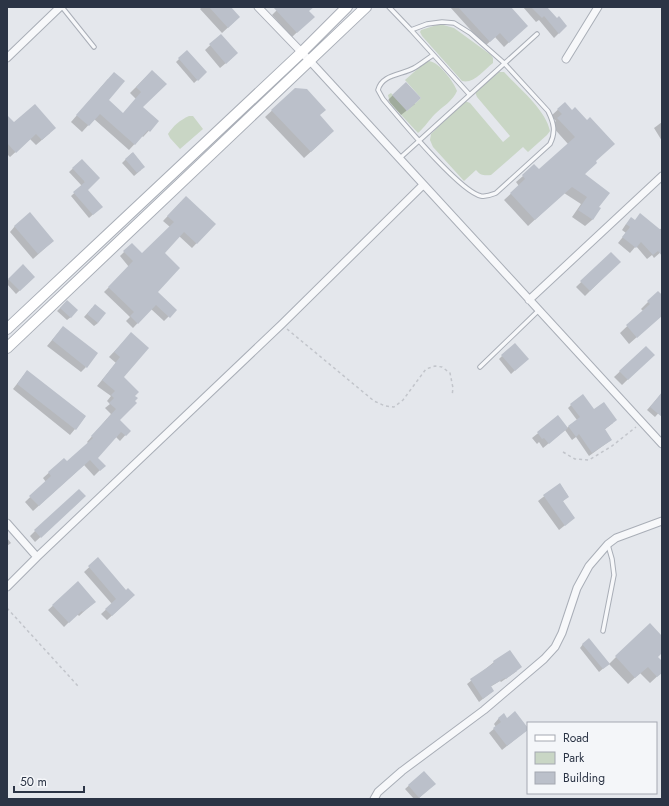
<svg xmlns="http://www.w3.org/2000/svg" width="669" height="806" viewBox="0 0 669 806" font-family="Jost,sans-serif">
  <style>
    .green { fill: #c9d6c5 }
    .shadow { fill: #0003 }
    .building { fill: #bbc0ca }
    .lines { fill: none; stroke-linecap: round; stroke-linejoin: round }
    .lane-casing { stroke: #a9aeb7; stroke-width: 5.5 }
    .street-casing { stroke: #a9aeb7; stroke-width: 9 }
    .secondary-casing { stroke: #a9aeb7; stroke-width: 12 }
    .path { stroke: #c2c5cb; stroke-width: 1.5; stroke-dasharray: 3 3; stroke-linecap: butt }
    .lane { stroke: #f7f8fa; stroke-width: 3.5 }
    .street { stroke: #f7f8fa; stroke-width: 7 }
    .secondary { stroke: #fff; stroke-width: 10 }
  </style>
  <rect width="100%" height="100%" fill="#e4e7ec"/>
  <path class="green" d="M 440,24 L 454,28 L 476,44 L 491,55 L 493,58 L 493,63 C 484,70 474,84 462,81 L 422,36 L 420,32 L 421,30 Z
    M 429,61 C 439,62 454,82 457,91 C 453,101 442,107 435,114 C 429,120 425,127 418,133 L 390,103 L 388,95 L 391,93 L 407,111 L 421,98 L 405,80 L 422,65 Z
    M 499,72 L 504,72 C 519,88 546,110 550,131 L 547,135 L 528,152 L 523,147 L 491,175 C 484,176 480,175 476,170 L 464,181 L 433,147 L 430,140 L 431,134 L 465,101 L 470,103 L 503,142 L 510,136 L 477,97 L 475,92 Z
    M 189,116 L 193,116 L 203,129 L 180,149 L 170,138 L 168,134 C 173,126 180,120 189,116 Z"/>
  <path class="shadow" d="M 202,7 L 230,7 L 234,22 L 222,33 L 200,9 Z
    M 280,7 L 312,7 L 308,11 L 313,17 L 292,37 L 272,15 Z
    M 450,7 L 510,7 L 522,30 L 504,47 L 495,37 L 485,46 Z
    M 523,7 L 546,7 L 561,31 L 554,38 L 539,20 L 536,22 Z
    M 221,35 L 232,58 L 220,68 L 205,50 Z
    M 187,51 L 206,72 L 194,83 L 176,62 Z
    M 152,71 L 142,107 L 158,121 L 143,137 L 142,136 L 129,150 L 94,119 L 82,132 L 71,122 L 108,79 L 108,100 L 123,114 L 136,99 L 130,93 Z
    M 295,89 L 319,116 L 327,137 L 304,158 L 265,117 Z
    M 393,95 L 415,104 L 401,115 L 388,100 Z
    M 565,103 L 595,161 L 584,175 L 599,209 L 592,220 L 585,226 L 572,217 L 581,204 L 564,193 L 528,226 L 504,200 L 519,186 L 516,182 L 523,176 L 539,171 L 568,144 L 551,125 L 556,121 L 551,116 Z
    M 7,116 L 14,123 L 50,133 L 36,145 L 30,139 L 10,157 L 7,154 Z
    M 662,122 L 662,141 L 654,128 Z
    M 132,153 L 141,170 L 134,176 L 122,163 Z
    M 82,160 L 86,190 L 98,210 L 89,218 L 71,196 L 82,186 L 69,172 Z
    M 181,202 L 215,224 L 192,248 L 179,236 L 163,253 L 157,292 L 175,310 L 164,321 L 151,309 L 133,328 L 126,321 L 130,317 L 104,292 L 129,267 L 120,256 L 132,244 L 142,255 L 170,227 L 163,221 Z
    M 626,224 L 659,230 L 662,228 L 662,251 L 654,258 L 652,255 L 647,259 L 636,246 L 630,253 L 618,243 L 626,233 L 622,230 Z
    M 15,226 L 53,241 L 33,259 L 10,232 Z
    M 611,253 L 619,262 L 585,296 L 576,287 Z
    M 23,266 L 34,277 L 16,294 L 7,284 L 7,281 Z
    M 658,292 L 660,294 L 662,293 L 662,315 L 629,344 L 620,333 L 643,311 L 641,309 Z
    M 67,301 L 71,317 L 67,320 L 57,311 Z
    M 92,308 L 98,323 L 94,326 L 84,317 Z
    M 63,327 L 86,367 L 81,372 L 47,346 Z
    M 126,339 L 118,420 L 129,431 L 120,441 L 115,436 L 97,458 L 104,466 L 94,476 L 84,465 L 33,511 L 25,502 L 46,482 L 43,478 L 64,459 L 67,463 L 88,443 L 87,442 L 111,414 L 105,408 L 110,404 L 107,401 L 111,396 L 97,386 L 116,363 L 109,357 Z
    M 646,347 L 648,360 L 622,385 L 614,377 Z
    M 502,356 L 524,362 L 511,374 L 499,359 Z
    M 27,371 L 85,417 L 70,435 L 13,389 Z
    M 662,393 L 662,409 L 655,417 L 647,410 Z
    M 571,405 L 594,410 L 613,423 L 604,430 L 611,440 L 589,456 L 576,437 L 572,440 L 565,430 L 543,448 L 539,442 L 537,444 L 532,438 L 558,417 L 567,428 L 577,420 L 568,408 Z
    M 560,484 L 568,496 L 562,502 L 574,518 L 559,530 L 538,501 Z
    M 79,502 L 35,542 L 30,536 L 35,531 Z
    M 7,538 L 11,543 L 7,546 Z
    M 98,559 L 126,591 L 129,600 L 107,620 L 101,614 L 112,604 L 84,572 Z
    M 78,583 L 90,606 L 79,616 L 77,614 L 64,627 L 48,610 Z
    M 662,637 L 662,652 L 657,657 L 662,663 L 662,672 L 650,683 L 640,673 L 628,684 L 609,664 L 616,657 Z
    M 583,644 L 605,667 L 599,672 L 580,648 Z
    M 494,662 L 517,671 L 501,682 L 500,681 L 490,687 L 493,691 L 479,702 L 467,684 Z
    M 499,718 L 507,719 L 528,729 L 502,750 L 489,733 L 496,727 L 494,724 Z
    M 424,772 L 431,787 L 418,799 L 414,799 L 405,789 Z"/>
  <path class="building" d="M 209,7 L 231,7 L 240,17 L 228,28 Z
    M 273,7 L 314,7 L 309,11 L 315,17 L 297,33 Z
    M 458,7 L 511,7 L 528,26 L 509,43 L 500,33 L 490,42 Z
    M 531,7 L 547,7 L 557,18 L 559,16 L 567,26 L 559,34 L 544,16 L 542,18 Z
    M 221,34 L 238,53 L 226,64 L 209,44 Z
    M 187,50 L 207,72 L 198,81 L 178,58 Z
    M 152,70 L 167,84 L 143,107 L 159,121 L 150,132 L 148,130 L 135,145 L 100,114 L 89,126 L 76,115 L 114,72 L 125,81 L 109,100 L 123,113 L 141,92 L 136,87 Z
    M 406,82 L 421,98 L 407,111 L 392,95 Z
    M 295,88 L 307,89 L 326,110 L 320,115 L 334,131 L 311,152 L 271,110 Z
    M 565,102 L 572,110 L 575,107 L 587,120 L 590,117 L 615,144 L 596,161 L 597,163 L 585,174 L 610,193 L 599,207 L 601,208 L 593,220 L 578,210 L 587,197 L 572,187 L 535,220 L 510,193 L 525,179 L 522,175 L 534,164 L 539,169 L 575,137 L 557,118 L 562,114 L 557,109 Z
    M 35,104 L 56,128 L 42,140 L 36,134 L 16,153 L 7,143 L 7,115 L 14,122 Z
    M 133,152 L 145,167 L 137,173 L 125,159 Z
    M 82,159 L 100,178 L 88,190 L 103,207 L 93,215 L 73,192 L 85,182 L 72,168 Z
    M 186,196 L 216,224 L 197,244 L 184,232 L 165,253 L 180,268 L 158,292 L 177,310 L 170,318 L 156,305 L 138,324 L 130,316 L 134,312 L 108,287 L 133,261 L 123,251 L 132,243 L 142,253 L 174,222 L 167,216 Z
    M 30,212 L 54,241 L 38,254 L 14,226 Z
    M 640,213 L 662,231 L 662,256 L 658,251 L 653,255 L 641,242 L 636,248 L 622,237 L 630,227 L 626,224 L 631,217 L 635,220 Z
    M 611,252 L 621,262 L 590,291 L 580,281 Z
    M 23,264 L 35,277 L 20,291 L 8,279 Z
    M 658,291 L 662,295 L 662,316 L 637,338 L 626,325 L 650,304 L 647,301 Z
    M 67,300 L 78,310 L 71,318 L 60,308 Z
    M 95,304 L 106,313 L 98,323 L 87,314 Z
    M 63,326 L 98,353 L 87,368 L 52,340 Z
    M 131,332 L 149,348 L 124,377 L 139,392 L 135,396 L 138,398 L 135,401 L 137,403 L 120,420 L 131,431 L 126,436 L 121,432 L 98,458 L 106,466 L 100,471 L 90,460 L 39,506 L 29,496 L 51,476 L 48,472 L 64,458 L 67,461 L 93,438 L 91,436 L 116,409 L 109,403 L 114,398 L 111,395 L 115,391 L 102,380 L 120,357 L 114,352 Z
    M 515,343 L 529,359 L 515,371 L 501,355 Z
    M 646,346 L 655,355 L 628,380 L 619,371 Z
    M 27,370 L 86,416 L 76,430 L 17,384 Z
    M 662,392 L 662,417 L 650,407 Z
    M 583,394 L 594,409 L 604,402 L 617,420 L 605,429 L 612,440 L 592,453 L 579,434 L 576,437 L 568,426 L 580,417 L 570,404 Z
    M 558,415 L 568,428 L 549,444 L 544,438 L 542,439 L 537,432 Z
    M 560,483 L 569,497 L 563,501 L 575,518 L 565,526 L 543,495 Z
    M 79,489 L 86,496 L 41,538 L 34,530 Z
    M 98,557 L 126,590 L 128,588 L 135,595 L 112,616 L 105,609 L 116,599 L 88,566 Z
    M 78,581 L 96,602 L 83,612 L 82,611 L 69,623 L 52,605 Z
    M 650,623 L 662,636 L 662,653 L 658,657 L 662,661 L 662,673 L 657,677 L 648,667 L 635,678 L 615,656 Z
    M 589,638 L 610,664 L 603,669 L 582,644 Z
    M 510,650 L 522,667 L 506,679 L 505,678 L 491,686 L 494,691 L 483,699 L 470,679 L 494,663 L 493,661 Z
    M 515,711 L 528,728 L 528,730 L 507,746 L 493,728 L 501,722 L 498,718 L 504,713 L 507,718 Z
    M 424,771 L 436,784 L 419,798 L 408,785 Z"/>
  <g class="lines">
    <defs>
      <path id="lane" d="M 62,7 L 94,47
        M 389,7 L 411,30 L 427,24 L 442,22 L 454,23 L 470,33 L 504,63 L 548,111 C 554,123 556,132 550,144 L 496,193 C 491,195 487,197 481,196 C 460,192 400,119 383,99 L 378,90 C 382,74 402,75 414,68 C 421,64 427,59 433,55
        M 411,30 L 469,94
        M 400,158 L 537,34
        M 480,367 L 539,310
        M 603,631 L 614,575 L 612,559 L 608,545"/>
      <path id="street" d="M 258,7 L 310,61 L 662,444
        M 7,58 L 60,7
        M 566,59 L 598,7
        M 529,300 L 662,176
        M 7,523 L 37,557
        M 7,587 L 37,557 L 282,324 L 423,185
        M 374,799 L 378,792 L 402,771 L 484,710 L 544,659 L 555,647 L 562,633 L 577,588 L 589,566 L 608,544 L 616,538 L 662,521"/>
      <path id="secondary" d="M 7,329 L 301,53 L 347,7
        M 7,348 L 366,7"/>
    </defs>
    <use href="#lane" class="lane-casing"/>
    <use href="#street" class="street-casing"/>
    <use href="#secondary" class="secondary-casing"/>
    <path class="path" d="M 287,329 L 374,401 L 385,406 L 394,407 L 403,400 L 426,369 L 435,366 L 442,367 L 450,373 L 453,388 L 452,396
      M 563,452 L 575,459 L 589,460 L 612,446 L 636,427
      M 7,608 L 78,686"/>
    <use href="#lane" class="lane"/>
    <use href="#street" class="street"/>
    <use href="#secondary" class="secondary"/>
  </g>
  <rect width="669" height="806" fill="none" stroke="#2b3445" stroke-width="16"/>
  <rect x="527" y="722" width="130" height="72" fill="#f4f6f9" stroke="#a4a8b1"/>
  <rect x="535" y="735" width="20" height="6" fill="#ffffff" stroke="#a4a8b1"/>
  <text x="563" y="742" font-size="12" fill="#2b3445">Road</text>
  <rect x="535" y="752" width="20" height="12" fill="#c9d6c5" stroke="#a4a8b1"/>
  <text x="563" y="762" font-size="12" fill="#2b3445">Park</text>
  <rect x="535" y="772" width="20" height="12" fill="#bbc0ca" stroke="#a4a8b1"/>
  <text x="563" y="782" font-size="12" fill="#2b3445">Building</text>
  <path d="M14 786v6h70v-6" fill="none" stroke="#2b3445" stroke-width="2"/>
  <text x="20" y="786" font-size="12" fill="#2b3445" stroke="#f4f6f9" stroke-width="3" paint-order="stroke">50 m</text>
</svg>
